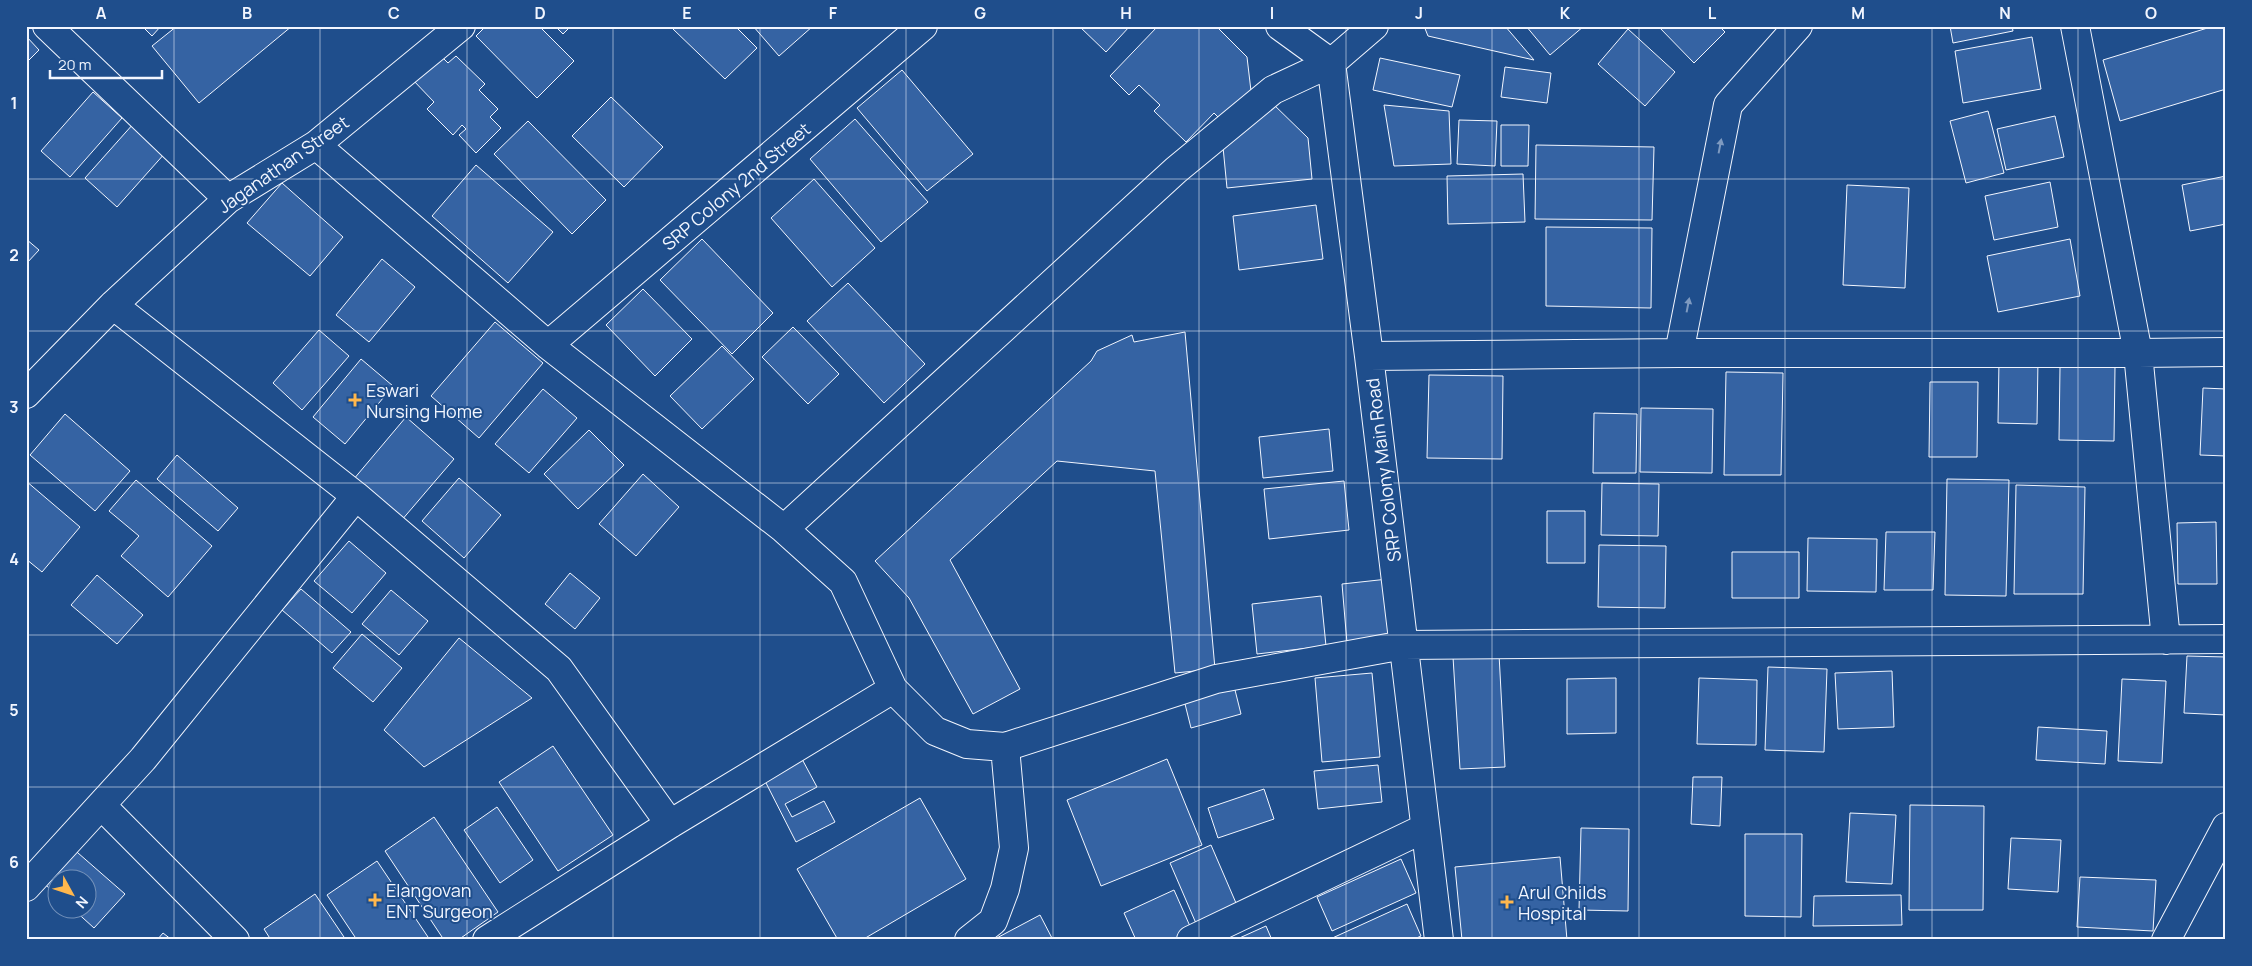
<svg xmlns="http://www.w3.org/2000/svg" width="2252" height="966" viewBox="0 0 2252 966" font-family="Manrope,sans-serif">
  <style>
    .building { fill: #3563a3; stroke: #f2f6ff }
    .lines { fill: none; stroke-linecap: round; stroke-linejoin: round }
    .street-casing { stroke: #f2f6ff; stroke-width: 30 }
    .street { stroke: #1f4e8c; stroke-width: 28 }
    .oneway { fill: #7e9ac0 }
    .grid { fill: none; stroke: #f2f6ff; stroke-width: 1; stroke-opacity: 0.55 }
    .poi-dot { fill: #ffb74d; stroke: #1f4e8c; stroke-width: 2 }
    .labels { text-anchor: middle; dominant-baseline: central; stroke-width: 4; stroke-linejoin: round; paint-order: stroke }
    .street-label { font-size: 18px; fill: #f2f6ff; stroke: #1f4e8c }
    .poi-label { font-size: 18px; fill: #f2f6ff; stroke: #1f4e8c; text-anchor: start }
    .neatline { fill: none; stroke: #f2f6ff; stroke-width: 2 }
    .grid-label { font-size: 16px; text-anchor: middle; font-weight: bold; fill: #f2f6ff }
  </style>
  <rect width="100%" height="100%" fill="#1f4e8c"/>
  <path class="building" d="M 142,26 L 161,26 L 152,36 Z
    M 177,26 L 292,26 L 199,103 L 152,46 Z
    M 486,26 L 539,26 L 574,61 L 537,98 L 476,36 Z
    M 555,26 L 571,26 L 563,34 Z
    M 676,26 L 735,26 L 757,48 L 725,79 L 673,29 Z
    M 753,26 L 813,26 L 779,56 Z
    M 1079,26 L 1130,26 L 1106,52 Z
    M 1158,26 L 1179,26 L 1181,28 L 1183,26 L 1216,26 L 1247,57 L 1251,91 L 1222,121 L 1214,113 L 1186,142 L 1154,111 L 1160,105 L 1139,85 L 1129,95 L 1110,76 Z
    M 1424,26 L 1505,26 L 1534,60 L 1428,36 Z
    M 1526,26 L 1584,26 L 1550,55 Z
    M 1658,26 L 1719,26 L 1725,32 L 1694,63 Z
    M 1950,26 L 2012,26 L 2013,31 L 1953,43 Z
    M 2214,26 L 2226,26 L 2226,89 L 2120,121 L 2103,60 Z
    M 1628,29 L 1675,72 L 1645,106 L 1598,64 Z
    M 26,36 L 39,50 L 26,63 Z
    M 2032,37 L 2041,89 L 1963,103 L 1955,51 Z
    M 434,49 L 448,63 L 456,56 L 485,84 L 479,90 L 498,109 L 490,117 L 501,128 L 476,153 L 459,135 L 466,129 L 462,125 L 453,135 L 427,109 L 434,102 L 412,79 Z
    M 1380,58 L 1460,75 L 1452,107 L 1373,90 Z
    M 1505,67 L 1551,73 L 1547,103 L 1501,97 Z
    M 902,70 L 973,154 L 927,191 L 857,108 Z
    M 93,92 L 122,118 L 70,177 L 41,151 Z
    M 611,97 L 663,147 L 624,187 L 572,136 Z
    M 1270,101 L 1308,138 L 1312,179 L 1227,188 L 1223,147 Z
    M 1384,105 L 1449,111 L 1451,164 L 1394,166 Z
    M 1988,111 L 2004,173 L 1966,183 L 1950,121 Z
    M 2055,116 L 2064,157 L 2006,170 L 1997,129 Z
    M 855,119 L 928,202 L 881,242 L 810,159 Z
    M 1459,120 L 1497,121 L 1495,166 L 1457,164 Z
    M 528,121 L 606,200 L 572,234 L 494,154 Z
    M 134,123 L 166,152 L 117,207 L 85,178 Z
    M 1501,125 L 1529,125 L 1528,166 L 1501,166 Z
    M 1536,145 L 1654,147 L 1652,220 L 1535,219 Z
    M 476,165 L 553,232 L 508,283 L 432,216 Z
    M 1523,174 L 1525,222 L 1448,224 L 1447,176 Z
    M 2226,176 L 2226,224 L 2190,231 L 2182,185 Z
    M 814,179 L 875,248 L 832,287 L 771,218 Z
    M 2050,182 L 2058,227 L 1994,240 L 1985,196 Z
    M 282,183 L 343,237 L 310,276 L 247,223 Z
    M 1847,185 L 1909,188 L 1905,288 L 1843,285 Z
    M 1316,205 L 1323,259 L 1239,270 L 1233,216 Z
    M 1546,227 L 1652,228 L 1651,308 L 1546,306 Z
    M 26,239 L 39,250 L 26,264 Z
    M 702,239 L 773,313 L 732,354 L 660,280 Z
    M 2070,239 L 2080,296 L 1998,312 L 1987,256 Z
    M 382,259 L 415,287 L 369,342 L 336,315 Z
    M 848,283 L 925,364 L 884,403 L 807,321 Z
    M 643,289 L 692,339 L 655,376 L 606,325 Z
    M 495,322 L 543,363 L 479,438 L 431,396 Z
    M 793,327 L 839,374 L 808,404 L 762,357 Z
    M 319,330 L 349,356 L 302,410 L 273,383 Z
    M 1185,332 L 1215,669 L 1175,673 L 1155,471 L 1057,461 L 950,560 L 1020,689 L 973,714 L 909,598 L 875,561 L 1091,361 L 1097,351 L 1132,335 L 1134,342 Z
    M 722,346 L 754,379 L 702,429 L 670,396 Z
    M 361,359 L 393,386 L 345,444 L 313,417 Z
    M 1999,359 L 2038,359 L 2037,424 L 1998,423 Z
    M 2060,367 L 2115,367 L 2114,441 L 2059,440 Z
    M 1726,372 L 1783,373 L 1781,475 L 1724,475 Z
    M 1429,375 L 1503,376 L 1502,459 L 1427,458 Z
    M 1930,382 L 1978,382 L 1977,457 L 1929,457 Z
    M 2203,388 L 2226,389 L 2226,456 L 2200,455 Z
    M 543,389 L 577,418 L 529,473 L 495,444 Z
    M 1641,408 L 1713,409 L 1712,473 L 1640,472 Z
    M 1594,413 L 1637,414 L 1636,473 L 1593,473 Z
    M 65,414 L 130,471 L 95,511 L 30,455 Z
    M 406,417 L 454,459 L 401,521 L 353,480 Z
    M 1329,429 L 1333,471 L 1263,478 L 1259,437 Z
    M 589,430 L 624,465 L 578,509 L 544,474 Z
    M 177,455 L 238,508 L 218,531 L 157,479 Z
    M 643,474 L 679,507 L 636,556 L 599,524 Z
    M 459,478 L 501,515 L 464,558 L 422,521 Z
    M 1947,479 L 2009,480 L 2006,596 L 1945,595 Z
    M 136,480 L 212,546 L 168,597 L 121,556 L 139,536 L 109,511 Z
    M 26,481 L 80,527 L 42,572 L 26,559 Z
    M 1344,481 L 1349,530 L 1269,539 L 1264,489 Z
    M 1602,483 L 1659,484 L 1658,536 L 1601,535 Z
    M 2016,485 L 2085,487 L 2083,594 L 2014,594 Z
    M 1547,511 L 1585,511 L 1585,563 L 1547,563 Z
    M 2216,522 L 2217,584 L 2178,584 L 2177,523 Z
    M 1886,532 L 1935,532 L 1933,590 L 1884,590 Z
    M 1808,538 L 1877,539 L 1876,592 L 1807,591 Z
    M 349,541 L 386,573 L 352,613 L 314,581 Z
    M 1599,545 L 1666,546 L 1665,608 L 1598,607 Z
    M 1732,552 L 1799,552 L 1799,598 L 1732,598 Z
    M 570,573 L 600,598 L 575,629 L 545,604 Z
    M 97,575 L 143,615 L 117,644 L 71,605 Z
    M 1388,579 L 1394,638 L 1347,643 L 1342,584 Z
    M 301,589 L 351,632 L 332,653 L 282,610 Z
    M 391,590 L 428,621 L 399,655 L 362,624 Z
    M 1321,596 L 1326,646 L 1257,654 L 1252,604 Z
    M 362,634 L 402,668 L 373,702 L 333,668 Z
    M 459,638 L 532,698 L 424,767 L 384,730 Z
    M 1499,654 L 1505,767 L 1460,769 L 1453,657 Z
    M 2187,656 L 2226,657 L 2226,715 L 2184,713 Z
    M 1768,667 L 1827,669 L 1824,752 L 1765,750 Z
    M 1892,671 L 1894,727 L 1838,729 L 1835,673 Z
    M 1372,673 L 1380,757 L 1322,762 L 1315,678 Z
    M 1616,678 L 1616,733 L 1567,734 L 1567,679 Z
    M 1699,678 L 1757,680 L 1756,745 L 1697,744 Z
    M 2122,679 L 2166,681 L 2162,763 L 2118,761 Z
    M 1234,686 L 1241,714 L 1191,728 L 1184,700 Z
    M 2038,727 L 2107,731 L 2105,764 L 2036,760 Z
    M 553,746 L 613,835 L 558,871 L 499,782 Z
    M 802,759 L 817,787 L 785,804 L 792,817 L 824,801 L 835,822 L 796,842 L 764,779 Z
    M 1167,759 L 1202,845 L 1101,886 L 1067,800 Z
    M 1378,765 L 1382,802 L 1318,809 L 1314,771 Z
    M 1693,777 L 1722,777 L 1720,826 L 1691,824 Z
    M 1264,789 L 1274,819 L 1218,838 L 1208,808 Z
    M 920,798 L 966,879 L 862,940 L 838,940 L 797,869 Z
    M 1910,805 L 1984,806 L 1983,910 L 1909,910 Z
    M 497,807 L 533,860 L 500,883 L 464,830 Z
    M 1850,813 L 1896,815 L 1892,884 L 1846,882 Z
    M 434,817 L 498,912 L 458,940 L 444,940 L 385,851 Z
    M 1581,828 L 1629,829 L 1628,911 L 1579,910 Z
    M 1745,834 L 1802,834 L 1801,917 L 1745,916 Z
    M 2011,838 L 2061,840 L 2058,892 L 2008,889 Z
    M 1211,845 L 1239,910 L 1198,928 L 1170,863 Z
    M 70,846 L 125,894 L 94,928 L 72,908 L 88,908 L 88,878 L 58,878 L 58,896 L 40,880 Z
    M 1560,857 L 1567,940 L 1462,940 L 1455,867 Z
    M 1401,859 L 1416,893 L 1332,931 L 1317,897 Z
    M 377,861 L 430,940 L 357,940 L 327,895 Z
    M 2080,877 L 2156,880 L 2153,931 L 2077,927 Z
    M 1174,890 L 1193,933 L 1177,940 L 1136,940 L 1124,913 Z
    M 315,894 L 346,940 L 271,940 L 264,929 Z
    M 1901,895 L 1902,925 L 1813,926 L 1814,896 Z
    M 1407,904 L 1421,936 L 1412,940 L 1328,940 Z
    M 1040,915 L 1053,940 L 993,940 Z
    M 1266,926 L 1272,940 L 1235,940 Z
    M 163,933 L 172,940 L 157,940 Z"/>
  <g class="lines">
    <defs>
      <path id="street" d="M 47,26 L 228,199
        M 1280,26 L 1331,63 L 1369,356 L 1439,940
        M 316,145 L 548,345 L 784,529 L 843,582 L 893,689 L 935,731 L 967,744 L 1005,747 L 1216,679 L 1404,645 L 2226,639
        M 113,305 L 356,496 L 559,669 L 670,824
        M 548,345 L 923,26
        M 1679,353 L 1728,105 L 1798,26
        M 1369,356 L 1679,353 L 2138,353 L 2075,26
        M 26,394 L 113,305 L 228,199 L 316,145 L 461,26
        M 784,529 L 1176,170 L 1273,90 L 1331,63 L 1374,26
        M 2166,640 L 2138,353 L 2226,352
        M 101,805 L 235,940
        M 26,887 L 143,759 L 356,496
        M 487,940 L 670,824 L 893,689
        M 969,940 L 993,921 L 1005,889 L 1014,848 L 1005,747
        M 1191,940 L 1425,828
        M 2166,940 L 2226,827"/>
    </defs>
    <use href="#street" class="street-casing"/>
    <use href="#street" class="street"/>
  </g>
  <defs><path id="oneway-solid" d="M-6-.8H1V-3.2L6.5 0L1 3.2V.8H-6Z" transform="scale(1.25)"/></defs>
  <g class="oneway">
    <use href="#oneway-solid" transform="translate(1720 146) rotate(-79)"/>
    <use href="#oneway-solid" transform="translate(1688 305) rotate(-79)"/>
  </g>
  <path class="grid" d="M 174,26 L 174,940M 320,26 L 320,940M 467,26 L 467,940M 613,26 L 613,940M 760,26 L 760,940M 906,26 L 906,940M 1053,26 L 1053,940M 1199,26 L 1199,940M 1346,26 L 1346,940M 1492,26 L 1492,940M 1639,26 L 1639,940M 1785,26 L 1785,940M 1932,26 L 1932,940M 2078,26 L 2078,940M 26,179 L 2226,179M 26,331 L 2226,331M 26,483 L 2226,483M 26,635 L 2226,635M 26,787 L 2226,787"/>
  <g class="poi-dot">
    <path d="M352.5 392.5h5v5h5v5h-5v5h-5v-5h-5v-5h5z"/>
    <path d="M372.5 892.5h5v5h5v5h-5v5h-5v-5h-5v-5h5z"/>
    <path d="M1504.5 894.5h5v5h5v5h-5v5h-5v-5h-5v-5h5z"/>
  </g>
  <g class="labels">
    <g class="street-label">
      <text transform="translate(283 164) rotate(-35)">Jaganathan Street</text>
      <text transform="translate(736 186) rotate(-40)">SRP Colony 2nd Street</text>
      <text transform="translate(1383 470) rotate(-97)">SRP Colony Main Road</text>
    </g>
    <g class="poi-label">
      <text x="366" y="390">Eswari<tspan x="366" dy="21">Nursing Home</tspan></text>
      <text x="386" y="890">Elangovan<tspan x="386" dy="21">ENT Surgeon</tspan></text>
      <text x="1518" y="892">Arul Childs<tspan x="1518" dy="21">Hospital</tspan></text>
    </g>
  </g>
  <rect width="2252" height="966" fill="none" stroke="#1f4e8c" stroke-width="55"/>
  <g transform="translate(72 894) rotate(130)"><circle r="24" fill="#1f4e8c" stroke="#7391ba"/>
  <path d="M0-4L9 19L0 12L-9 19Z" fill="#ffb74d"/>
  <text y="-8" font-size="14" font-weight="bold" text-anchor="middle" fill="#f2f6ff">N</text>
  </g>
  <path d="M50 70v8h112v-8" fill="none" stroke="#f2f6ff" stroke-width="2.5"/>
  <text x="58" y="70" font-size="15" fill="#f2f6ff" stroke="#1f4e8c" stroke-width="4" paint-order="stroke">20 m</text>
  <rect x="28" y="28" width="2196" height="910" class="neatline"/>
  <g class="grid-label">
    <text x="101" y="19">A</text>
    <text x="247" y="19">B</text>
    <text x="394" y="19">C</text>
    <text x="540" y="19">D</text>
    <text x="687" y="19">E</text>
    <text x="833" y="19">F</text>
    <text x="980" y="19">G</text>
    <text x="1126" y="19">H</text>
    <text x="1272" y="19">I</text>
    <text x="1419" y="19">J</text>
    <text x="1565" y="19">K</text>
    <text x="1712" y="19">L</text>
    <text x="1858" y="19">M</text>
    <text x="2005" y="19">N</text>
    <text x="2151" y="19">O</text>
    <text x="14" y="109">1</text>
    <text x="14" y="261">2</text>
    <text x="14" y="413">3</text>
    <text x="14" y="565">4</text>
    <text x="14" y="716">5</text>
    <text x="14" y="868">6</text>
  </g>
</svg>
